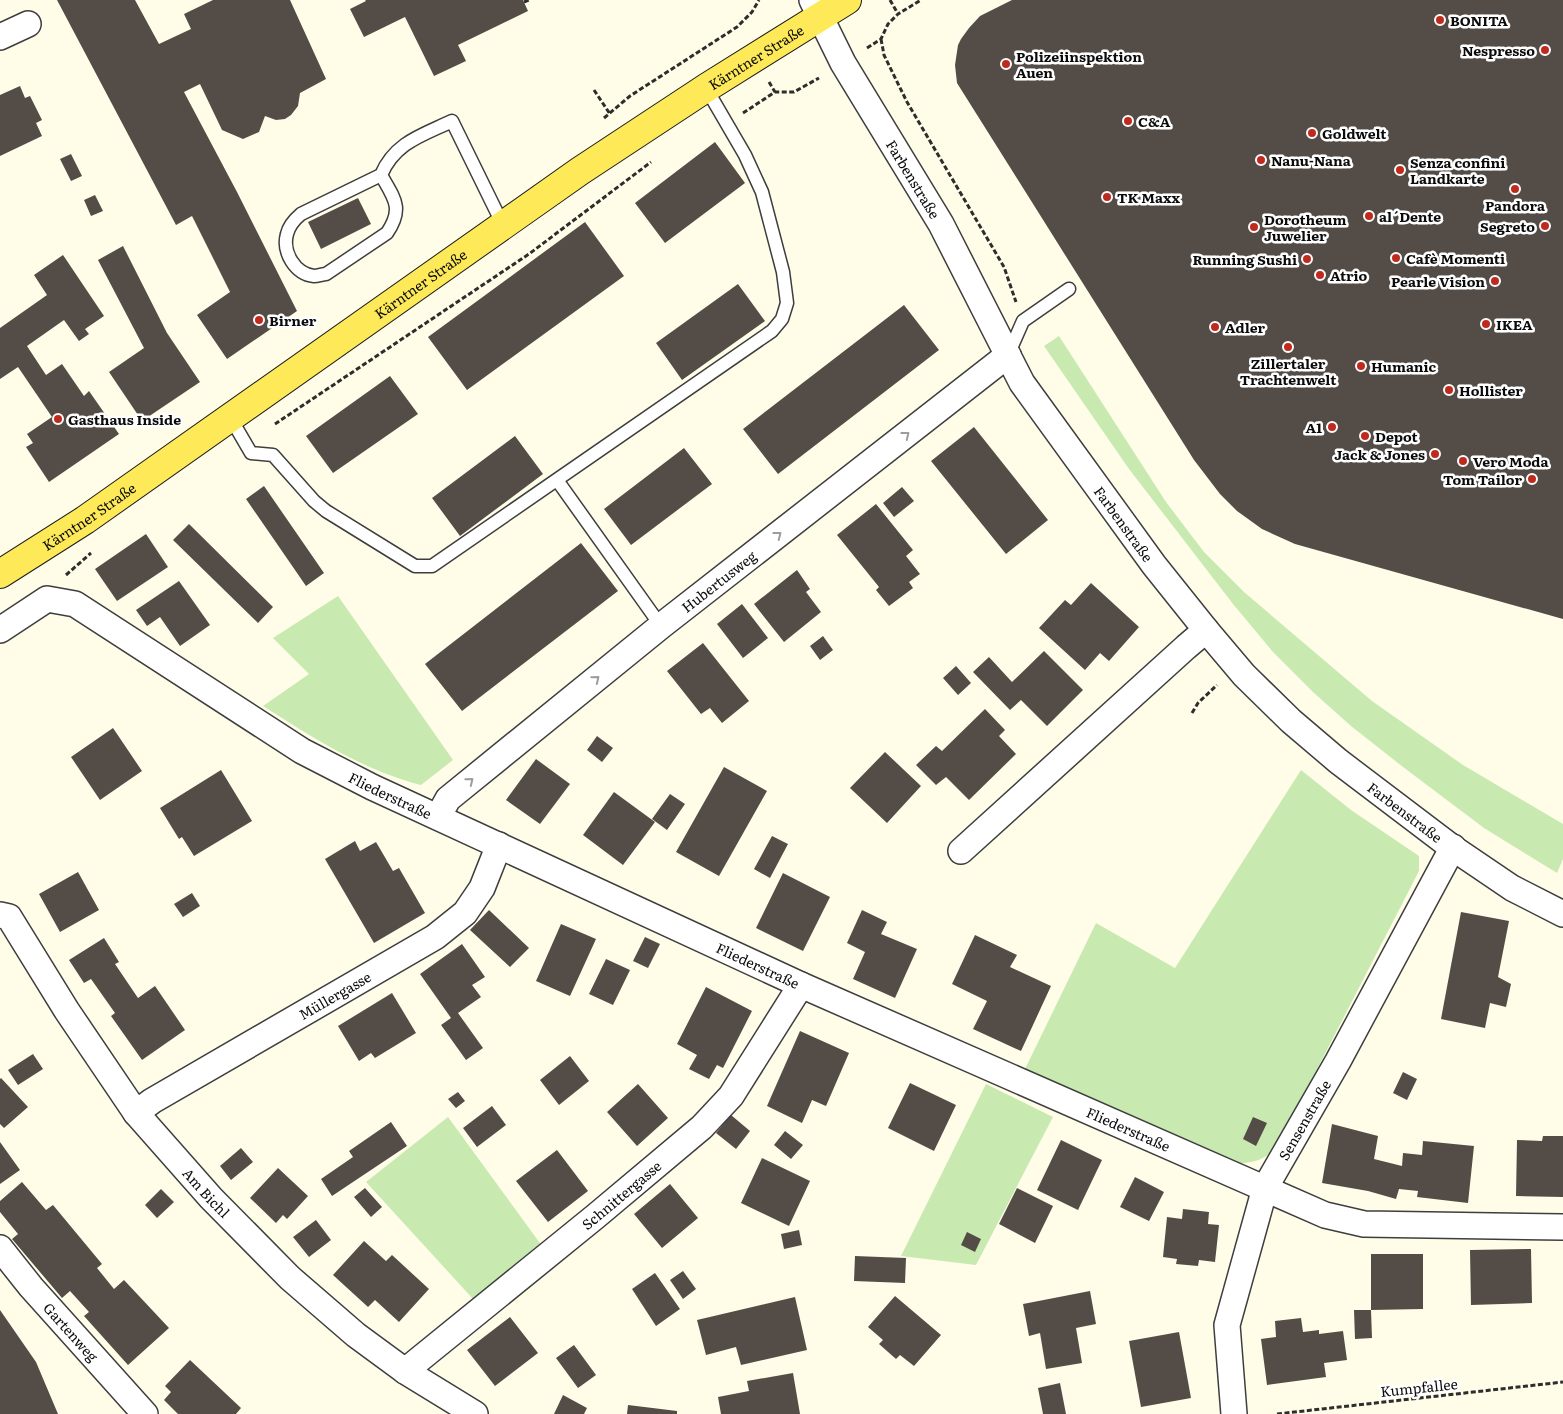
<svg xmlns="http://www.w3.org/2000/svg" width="1563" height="1414" viewBox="0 0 1563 1414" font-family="Literata,serif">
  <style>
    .green { fill: #c8eab1 }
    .building { fill: #544d47 }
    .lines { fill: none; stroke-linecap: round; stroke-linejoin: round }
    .lane-casing { stroke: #3e3e3e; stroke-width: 15 }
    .street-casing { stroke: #3e3e3e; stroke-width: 28 }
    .primary-casing { stroke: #1c1c1c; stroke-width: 30 }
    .path { stroke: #2d2d2d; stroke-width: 3; stroke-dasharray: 5 2.5; stroke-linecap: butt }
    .lane { stroke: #fff; stroke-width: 12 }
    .street { stroke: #fff; stroke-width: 25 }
    .primary { stroke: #feea59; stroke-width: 28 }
    .oneway { stroke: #9d9d9d }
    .poi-dot { fill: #bf2a1e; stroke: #fff; stroke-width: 2 }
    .labels { text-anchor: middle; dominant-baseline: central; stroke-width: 5; stroke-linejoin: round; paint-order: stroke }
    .poi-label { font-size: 14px; font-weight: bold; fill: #0b0b0b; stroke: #fff; text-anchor: start }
    .street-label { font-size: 14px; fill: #0b0b0b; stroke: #fff }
  </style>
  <rect width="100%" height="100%" fill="#fffde8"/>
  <path class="green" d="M 1059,336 L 1166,502 L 1204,552 L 1244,592 L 1372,701 L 1463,765 L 1563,824 L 1563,859 L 1557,873 L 1484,828 L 1403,767 L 1351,726 L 1314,693 L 1273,652 L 1233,604 L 1129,469 L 1044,346 Z
    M 338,596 L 453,760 L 421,785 C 408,782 396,777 384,773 C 341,756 302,731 263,706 L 309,674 L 273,638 Z
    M 1301,770 L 1351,810 L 1419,856 L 1419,871 L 1277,1147 C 1263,1161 1254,1162 1235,1164 L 1025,1069 L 1096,923 L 1175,968 Z
    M 986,1084 L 1053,1117 L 976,1265 L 901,1256 Z
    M 448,1117 L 542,1246 L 474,1300 L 366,1182 Z"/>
  <path class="building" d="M 57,0 L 135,0 L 159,44 L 191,29 L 184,14 L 213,0 L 290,0 L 326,79 L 300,93 L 298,106 L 291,115 L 285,119 L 276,120 L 265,116 L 259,132 L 243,139 L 222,130 L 200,84 L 184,92 L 237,192 L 297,311 L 227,359 L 197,315 L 230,292 L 192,216 L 176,225 Z
    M 365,0 L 523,0 L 528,11 L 458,45 L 466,61 L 434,76 L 405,17 L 364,37 L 350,9 L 366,1 Z
    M 1012,0 L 1563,0 L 1563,619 L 1295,544 L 1262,529 L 1237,511 L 1220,494 L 1194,460 L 957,83 L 955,65 L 958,45 L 961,39 L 969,28 L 980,16 Z
    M 20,86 L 25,98 L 30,96 L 42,120 L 36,123 L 42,136 L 0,156 L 0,95 Z
    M 715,142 L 745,183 L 665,243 L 635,203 Z
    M 71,154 L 82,176 L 71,181 L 60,159 Z
    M 95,195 L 103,211 L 91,216 L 84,200 Z
    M 358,198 L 371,224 L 321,249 L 308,222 Z
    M 585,222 L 624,276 L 467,390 L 428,337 Z
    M 123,246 L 167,333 L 200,382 L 142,421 L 109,372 L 144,348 L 98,260 Z
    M 63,255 L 104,316 L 85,329 L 89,334 L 79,341 L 64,320 L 27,346 L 46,375 L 62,364 L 84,396 L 89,391 L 119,434 L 49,482 L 26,447 L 33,443 L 27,434 L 52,417 L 18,367 L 0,379 L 0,328 L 47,295 L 34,275 Z
    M 738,284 L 765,321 L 682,380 L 656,343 Z
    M 904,305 L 939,350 L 778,474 L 743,429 Z
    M 390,376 L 418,414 L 333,473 L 306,436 Z
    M 974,427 L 1048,520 L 1006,554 L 931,461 Z
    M 515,436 L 543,474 L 460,536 L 432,498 Z
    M 684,448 L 712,484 L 631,545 L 604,509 Z
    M 264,486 L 324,573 L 306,586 L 246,499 Z
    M 902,487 L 914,501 L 894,517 L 883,503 Z
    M 876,504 L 913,550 L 906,556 L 920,574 L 909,582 L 913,588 L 889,606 L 876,590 L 879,587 L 837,535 Z
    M 189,524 L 273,607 L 258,623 L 173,540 Z
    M 146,534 L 168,567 L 117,601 L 95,569 Z
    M 581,543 L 618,591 L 462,711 L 425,664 Z
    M 797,570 L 810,589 L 806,592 L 821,612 L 784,642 L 754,604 Z
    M 179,581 L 210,625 L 180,646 L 160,617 L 147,626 L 136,610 Z
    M 1091,583 L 1139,627 L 1109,661 L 1100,653 L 1085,670 L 1039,628 L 1065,600 L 1071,605 Z
    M 742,604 L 768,638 L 743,658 L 717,624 Z
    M 823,636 L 833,650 L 820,660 L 810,646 Z
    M 703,643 L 749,701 L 722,723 L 710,708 L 701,714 L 667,671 Z
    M 1044,651 L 1083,690 L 1047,726 L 1021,700 L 1010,710 L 973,672 L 989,657 L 1012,682 Z
    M 956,666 L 971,683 L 958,695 L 943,678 Z
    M 985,709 L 1005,730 L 999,736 L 1016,754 L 969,800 L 946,777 L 936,785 L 916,765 L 936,746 L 942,751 Z
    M 113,728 L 142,771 L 100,800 L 71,757 Z
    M 597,736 L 613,748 L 602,762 L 587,750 Z
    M 885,752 L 921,786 L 887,823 L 850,788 Z
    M 536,759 L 570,784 L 540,824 L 506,800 Z
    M 724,767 L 767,791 L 719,876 L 676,852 Z
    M 221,770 L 252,821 L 194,856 L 182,837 L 179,839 L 160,808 Z
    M 614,792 L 655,822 L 623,865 L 583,835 Z
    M 670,794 L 685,804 L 667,830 L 652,819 Z
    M 772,836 L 788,844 L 770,878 L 754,869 Z
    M 355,841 L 360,851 L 376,842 L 393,871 L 399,868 L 425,913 L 374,943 L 325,859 Z
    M 78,872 L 99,910 L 60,932 L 39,894 Z
    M 783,873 L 830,897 L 803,951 L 756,928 Z
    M 192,893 L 200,906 L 183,917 L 174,904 Z
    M 489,910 L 529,948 L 510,967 L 470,930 Z
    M 862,910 L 887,922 L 881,934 L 917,949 L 895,998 L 853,979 L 865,952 L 847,943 Z
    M 1461,912 L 1509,921 L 1498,977 L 1511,984 L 1506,1007 L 1490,1003 L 1485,1028 L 1441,1019 Z
    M 561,924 L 596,939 L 570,996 L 536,981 Z
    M 975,935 L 1017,955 L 1010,967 L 1051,986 L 1021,1051 L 973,1029 L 987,1001 L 952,984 Z
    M 645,937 L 660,944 L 648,968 L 633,961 Z
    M 104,938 L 119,962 L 115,964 L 138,998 L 155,986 L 185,1030 L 142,1060 L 111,1016 L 115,1013 L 91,979 L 84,983 L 69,960 Z
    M 462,944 L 485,977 L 472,985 L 481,997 L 458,1013 L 483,1048 L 466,1060 L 441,1025 L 451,1018 L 420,974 Z
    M 606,959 L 630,970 L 613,1005 L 589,994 Z
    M 706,987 L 752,1011 L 723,1068 L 717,1065 L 709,1079 L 689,1069 L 697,1055 L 677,1044 Z
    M 392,993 L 416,1033 L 375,1058 L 371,1053 L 359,1061 L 338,1026 Z
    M 800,1031 L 849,1053 L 826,1106 L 812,1100 L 802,1123 L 767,1106 Z
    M 33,1054 L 43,1069 L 18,1085 L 8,1070 Z
    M 570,1056 L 589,1081 L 559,1105 L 540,1080 Z
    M 1403,1072 L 1417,1079 L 1407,1100 L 1393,1093 Z
    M 1,1078 L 28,1107 L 4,1128 L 0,1124 L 0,1079 Z
    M 910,1083 L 956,1105 L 934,1151 L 888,1128 Z
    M 638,1084 L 668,1118 L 637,1146 L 607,1112 Z
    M 458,1092 L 465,1101 L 456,1108 L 448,1099 Z
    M 492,1106 L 506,1125 L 477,1147 L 463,1128 Z
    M 731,1115 L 750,1131 L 736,1149 L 716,1133 Z
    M 1253,1117 L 1267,1123 L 1256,1146 L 1243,1139 Z
    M 391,1122 L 407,1146 L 332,1196 L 321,1179 L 353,1157 L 349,1151 Z
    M 1332,1124 L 1378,1136 L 1374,1159 L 1402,1166 L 1403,1153 L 1422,1155 L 1423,1141 L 1474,1146 L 1468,1203 L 1417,1197 L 1418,1191 L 1399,1189 L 1396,1199 L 1368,1191 L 1322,1183 Z
    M 785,1131 L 803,1145 L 791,1159 L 774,1145 Z
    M 1543,1136 L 1563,1136 L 1563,1197 L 1516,1196 L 1517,1140 L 1542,1141 Z
    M 1061,1140 L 1102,1160 L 1078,1210 L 1037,1190 Z
    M 0,1142 L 20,1170 L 0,1184 Z
    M 241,1148 L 253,1162 L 231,1180 L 220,1166 Z
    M 557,1150 L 588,1191 L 548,1222 L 516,1181 Z
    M 762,1158 L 810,1181 L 789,1226 L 741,1203 Z
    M 278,1168 L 308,1196 L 287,1219 L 283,1215 L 276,1223 L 250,1198 Z
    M 1135,1177 L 1164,1192 L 1149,1221 L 1120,1207 Z
    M 22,1182 L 46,1210 L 53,1205 L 102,1264 L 97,1268 L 114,1289 L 124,1280 L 169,1328 L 128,1365 L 84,1316 L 89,1312 L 70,1291 L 62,1298 L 12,1239 L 18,1234 L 0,1212 L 0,1201 Z
    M 670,1184 L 698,1218 L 662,1248 L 634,1214 Z
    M 365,1188 L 382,1207 L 371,1217 L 354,1197 Z
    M 1017,1188 L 1053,1206 L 1035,1243 L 999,1224 Z
    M 161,1189 L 174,1202 L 157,1218 L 145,1205 Z
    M 1183,1209 L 1209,1212 L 1208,1224 L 1219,1225 L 1215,1262 L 1199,1260 L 1198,1266 L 1176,1264 L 1177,1259 L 1163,1257 L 1167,1217 L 1182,1219 Z
    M 316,1220 L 331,1240 L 309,1257 L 293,1237 Z
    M 799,1230 L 802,1245 L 784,1249 L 781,1234 Z
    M 967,1232 L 981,1239 L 975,1252 L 961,1245 Z
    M 364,1241 L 386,1261 L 392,1255 L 429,1289 L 399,1322 L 375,1300 L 368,1307 L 333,1275 Z
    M 1531,1249 L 1532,1303 L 1471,1305 L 1470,1250 Z
    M 1371,1254 L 1423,1254 L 1423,1309 L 1371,1310 Z
    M 855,1256 L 906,1258 L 905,1283 L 854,1281 Z
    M 683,1271 L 696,1289 L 683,1299 L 670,1280 Z
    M 655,1273 L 680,1309 L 656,1326 L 632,1289 Z
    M 1090,1291 L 1096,1324 L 1076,1328 L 1082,1363 L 1046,1369 L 1040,1333 L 1029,1336 L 1023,1304 Z
    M 895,1296 L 941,1335 L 914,1366 L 900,1355 L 896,1359 L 879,1344 L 883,1340 L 868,1327 Z
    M 795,1297 L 807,1350 L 741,1365 L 736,1347 L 706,1355 L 697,1320 Z
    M 0,1310 L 36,1362 L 58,1414 L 0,1414 Z
    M 1354,1310 L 1371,1310 L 1372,1338 L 1355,1339 Z
    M 510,1317 L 538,1353 L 495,1386 L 467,1350 Z
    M 1301,1318 L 1303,1332 L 1319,1330 L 1319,1334 L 1343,1331 L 1347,1360 L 1324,1363 L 1326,1377 L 1267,1385 L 1261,1339 L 1276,1337 L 1275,1321 Z
    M 1179,1332 L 1191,1398 L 1141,1407 L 1129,1341 Z
    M 574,1345 L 596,1375 L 578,1388 L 556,1358 Z
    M 190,1360 L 241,1408 L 236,1414 L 178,1414 L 164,1400 L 171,1392 L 165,1386 Z
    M 793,1373 L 800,1414 L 721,1414 L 718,1397 L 749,1391 L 747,1381 Z
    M 1060,1383 L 1066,1414 L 1043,1414 L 1038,1388 Z
    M 563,1395 L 587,1408 L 584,1414 L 554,1414 Z
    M 628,1405 L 677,1411 L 677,1414 L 627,1414 Z"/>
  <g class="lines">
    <defs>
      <path id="lane" d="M 381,175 L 301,214 C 295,219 289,226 287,234 C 282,252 295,274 314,276 C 318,276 323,274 326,274 L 387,233 C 404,208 394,198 381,175 C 395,142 423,135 452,121 L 503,225
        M 1008,355 L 1023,321 L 1069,289
        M 230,417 L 251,453 L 273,455 L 314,501 L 326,511 L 415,566 L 432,566 L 772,331 L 782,319 L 787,303 L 783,272 L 762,192 L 745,155 L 706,88
        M 557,480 L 661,626"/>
      <g id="street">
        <path id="s1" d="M 812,0 L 843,63 L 941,224 L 1022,383 L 1154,565 L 1206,630 L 1244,675 L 1291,721 L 1338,761 L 1450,846 L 1512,888 L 1563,914"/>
        <path d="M 0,37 L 28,24"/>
        <path id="s2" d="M 0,630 L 47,599 L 75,604 L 302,751 L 372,787 L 801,985 L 1325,1215 L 1364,1224 L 1563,1227"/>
        <path id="s3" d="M 438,817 L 448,799 L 661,626 L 1008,355"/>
        <path d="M 961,851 L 1186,647 L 1206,630"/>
        <path id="s4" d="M 0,915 L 9,917 L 67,1011 L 136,1113 L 211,1198 L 290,1278 L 356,1335 L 405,1371 L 475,1414"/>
        <path id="s5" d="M 136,1113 L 152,1101 L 435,937 L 465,913 L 482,888 L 499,845"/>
        <path id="s6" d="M 0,1248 L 31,1287 L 145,1414"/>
        <path id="s7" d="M 405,1371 L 596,1216 L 702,1127 L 731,1096 L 801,985"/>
        <path id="s8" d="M 1234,1414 L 1227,1325 L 1265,1188 L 1338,1061 L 1453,847"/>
      </g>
      <g id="primary">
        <path id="s9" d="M 0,574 L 85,520 L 580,171 L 706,88 L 847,0"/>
      </g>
    </defs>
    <use href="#lane" class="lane-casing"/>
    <use href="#street" class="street-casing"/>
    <use href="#primary" class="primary-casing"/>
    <path class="path" d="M 890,0 L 898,14
      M 524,2 L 529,0
      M 881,39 L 884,55 L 907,102 L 1004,267 L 1016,302
      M 867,48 L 881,39 L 888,24 L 898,14 L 921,0
      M 769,82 L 775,92
      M 594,90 L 610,114
      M 743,113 L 775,92 L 794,92 L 819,78
      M 604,118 L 630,96 L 737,27 L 752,12 L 759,0
      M 275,424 L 529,254 L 651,162
      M 66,575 L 91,553
      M 1192,713 L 1198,703 L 1217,685
      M 1277,1414 L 1563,1382"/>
    <use href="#lane" class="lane"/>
    <use href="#street" class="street"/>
    <use href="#primary" class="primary"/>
  </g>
  <defs><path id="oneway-chevron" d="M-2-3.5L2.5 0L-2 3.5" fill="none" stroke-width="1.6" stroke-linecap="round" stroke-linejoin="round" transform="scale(1.25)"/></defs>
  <g class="oneway">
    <use href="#oneway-chevron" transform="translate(906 435) rotate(-38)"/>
    <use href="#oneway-chevron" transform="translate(778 535) rotate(-38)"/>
    <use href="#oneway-chevron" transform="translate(596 679) rotate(-39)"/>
    <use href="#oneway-chevron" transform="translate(470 781) rotate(-39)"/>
  </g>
  <g class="poi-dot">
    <circle cx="1440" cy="20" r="5"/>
    <circle cx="1545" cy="50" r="5"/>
    <circle cx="1006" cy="64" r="5"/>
    <circle cx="1128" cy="121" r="5"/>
    <circle cx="1312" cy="133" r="5"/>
    <circle cx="1261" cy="160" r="5"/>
    <circle cx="1400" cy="170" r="5"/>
    <circle cx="1515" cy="189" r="5"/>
    <circle cx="1107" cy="197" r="5"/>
    <circle cx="1369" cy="216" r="5"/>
    <circle cx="1545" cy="226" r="5"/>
    <circle cx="1254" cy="227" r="5"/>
    <circle cx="1396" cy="258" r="5"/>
    <circle cx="1307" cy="259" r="5"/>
    <circle cx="1320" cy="275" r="5"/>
    <circle cx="1495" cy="281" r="5"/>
    <circle cx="259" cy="320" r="5"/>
    <circle cx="1486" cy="324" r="5"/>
    <circle cx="1215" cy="327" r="5"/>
    <circle cx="1288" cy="347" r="5"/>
    <circle cx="1361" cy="366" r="5"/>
    <circle cx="1449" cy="390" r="5"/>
    <circle cx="58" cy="419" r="5"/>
    <circle cx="1332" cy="427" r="5"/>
    <circle cx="1365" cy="436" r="5"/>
    <circle cx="1435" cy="454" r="5"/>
    <circle cx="1463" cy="461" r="5"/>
    <circle cx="1532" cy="479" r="5"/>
  </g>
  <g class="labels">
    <g class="poi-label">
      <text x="1450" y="20">BONITA</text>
      <text x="1535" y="50" text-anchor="end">Nespresso</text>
      <text x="1016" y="56">Polizeiinspektion<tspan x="1016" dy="16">Auen</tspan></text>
      <text x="1138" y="121">C&amp;A</text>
      <text x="1322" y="133">Goldwelt</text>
      <text x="1271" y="160">Nanu-Nana</text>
      <text x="1410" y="162">Senza confini<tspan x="1410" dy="16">Landkarte</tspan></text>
      <text x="1117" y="197">TK Maxx</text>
      <text x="1515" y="205" text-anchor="middle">Pandora</text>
      <text x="1379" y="216">al´Dente</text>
      <text x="1264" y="219">Dorotheum<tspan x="1264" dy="16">Juwelier</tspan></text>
      <text x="1535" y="226" text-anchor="end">Segreto</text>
      <text x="1406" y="258">Cafè Momenti</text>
      <text x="1297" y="259" text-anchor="end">Running Sushi</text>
      <text x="1330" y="275">Atrio</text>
      <text x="1485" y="281" text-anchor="end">Pearle Vision</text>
      <text x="269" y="320">Birner</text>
      <text x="1496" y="324">IKEA</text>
      <text x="1225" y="327">Adler</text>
      <text x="1288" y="363" text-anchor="middle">Zillertaler<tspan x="1288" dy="16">Trachtenwelt</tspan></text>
      <text x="1371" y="366">Humanic</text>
      <text x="1459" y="390">Hollister</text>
      <text x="68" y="419">Gasthaus Inside</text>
      <text x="1322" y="427" text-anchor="end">A1</text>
      <text x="1375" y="436">Depot</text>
      <text x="1425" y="454" text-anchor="end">Jack &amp; Jones</text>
      <text x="1473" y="461">Vero Moda</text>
      <text x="1522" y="479" text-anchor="end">Tom Tailor</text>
    </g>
    <g class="street-label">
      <text stroke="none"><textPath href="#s9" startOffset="916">Kärntner Straße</textPath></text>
      <text stroke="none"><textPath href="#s1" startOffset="206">Farbenstraße</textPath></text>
      <text stroke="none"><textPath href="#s9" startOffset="511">Kärntner Straße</textPath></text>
      <text stroke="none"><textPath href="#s9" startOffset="106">Kärntner Straße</textPath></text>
      <text stroke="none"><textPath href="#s1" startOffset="611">Farbenstraße</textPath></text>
      <text stroke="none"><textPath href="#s3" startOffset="368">Hubertusweg</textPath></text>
      <text stroke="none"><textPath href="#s2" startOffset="454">Fliederstraße</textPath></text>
      <text stroke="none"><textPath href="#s1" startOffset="1016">Farbenstraße</textPath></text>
      <text stroke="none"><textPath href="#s2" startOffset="859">Fliederstraße</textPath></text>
      <text stroke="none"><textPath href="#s5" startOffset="231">Müllergasse</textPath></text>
      <text stroke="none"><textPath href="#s8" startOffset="310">Sensenstraße</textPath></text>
      <text stroke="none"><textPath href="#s2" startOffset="1264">Fliederstraße</textPath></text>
      <text stroke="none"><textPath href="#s4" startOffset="349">Am Bichl</textPath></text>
      <text stroke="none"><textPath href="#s7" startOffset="279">Schnittergasse</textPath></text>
      <text stroke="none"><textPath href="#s6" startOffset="110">Gartenweg</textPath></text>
      <text transform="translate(1419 1387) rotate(-6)">Kumpfallee</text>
    </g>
  </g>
</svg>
